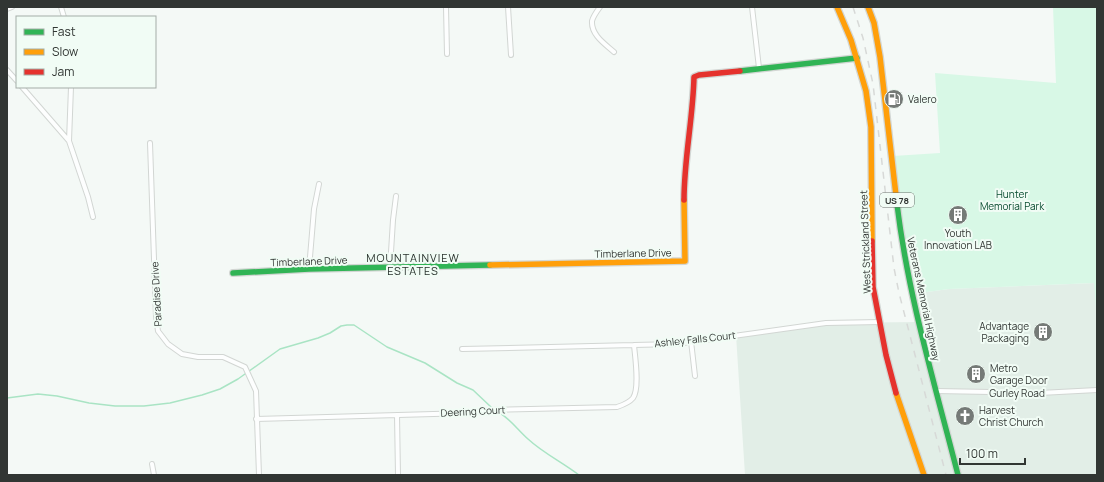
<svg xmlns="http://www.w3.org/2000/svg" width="1104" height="482" viewBox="0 0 1104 482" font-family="Manrope,sans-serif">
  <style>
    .built { fill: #e2eee7 }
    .green { fill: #d8f8e6 }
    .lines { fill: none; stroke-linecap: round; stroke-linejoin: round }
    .stream { stroke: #a9e4c4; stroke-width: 1.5 }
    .street-casing { stroke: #d2d6d3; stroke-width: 6 }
    .fast-casing { stroke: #d2d6d3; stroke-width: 8 }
    .slow-casing { stroke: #d2d6d3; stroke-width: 8 }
    .jam-casing { stroke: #d2d6d3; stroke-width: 8 }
    .street { stroke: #fdfefe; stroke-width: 4 }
    .fast { stroke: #30b455; stroke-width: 5.5 }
    .slow { stroke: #ff9f0a; stroke-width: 5.5 }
    .jam { stroke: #e5322d; stroke-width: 5.5 }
    .rail { stroke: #d7d9d7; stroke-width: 1.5; stroke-dasharray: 7 7; stroke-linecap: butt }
    .labels { text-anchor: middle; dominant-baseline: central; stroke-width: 4; stroke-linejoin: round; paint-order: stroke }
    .shield { fill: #f1fcf5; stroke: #6b716d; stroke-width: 1 }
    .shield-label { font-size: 9px; font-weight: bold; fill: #313633 }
    .poi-label { font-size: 10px; fill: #313633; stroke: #f1fcf5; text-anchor: start }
    .park-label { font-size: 10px; fill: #094c30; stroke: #f1fcf5 }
    .street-label { font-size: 10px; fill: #313633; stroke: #f1fcf5 }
    .neighbourhood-label { font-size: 11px; letter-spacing: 1px; fill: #28312c; stroke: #f1fcf5 }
  </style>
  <rect width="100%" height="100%" fill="#f4f9f6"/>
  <path class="built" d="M 1095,283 L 1097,319 L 1097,475 L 745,475 L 736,335 L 826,323 L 918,322 L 912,294 L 949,289 Z"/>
  <path class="green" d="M 1053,7 L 1097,7 L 1097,319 L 1094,283 L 949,289 L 912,294 L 893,156 L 940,153 L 935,73 L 1056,83 Z"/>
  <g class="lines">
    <path class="stream" d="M 7,398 L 38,394 L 57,396 L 89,403 L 115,406 L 144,406 L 170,403 L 202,395 L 220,389 L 238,379 L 280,349 L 318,338 L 330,333 L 341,326 L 347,325 L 354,325 L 387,347 L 425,363 L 457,383 L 473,390 L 491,407
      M 500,413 C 511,420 518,430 528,439 C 543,453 562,462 579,475"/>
    <defs>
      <path id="street" d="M 61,7 L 64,17
        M 446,7 L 447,54
        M 508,7 L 511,55
        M 600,7 C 597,11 593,17 592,21 C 591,35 605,44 614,52
        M 752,7 L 759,68
        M 7,9 L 12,7
        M 7,70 L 17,81
        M 22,87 L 69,141 L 88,197 L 93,217
        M 69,141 L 71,87
        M 150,143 L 156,317 L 158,331 L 168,344 L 182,354 L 198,357 L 223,357 L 245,367 L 256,391 L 259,475
        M 390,268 L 393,220 L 396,196
        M 309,269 L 314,209 L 319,184
        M 691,341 L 695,376
        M 462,349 L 676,344 L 826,323 L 880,322
        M 936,391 L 1040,393 L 1097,390
        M 397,415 L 398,475
        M 256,419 L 469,413 L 490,410 L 617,407 C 623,405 629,403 633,398 C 640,388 635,357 634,345
        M 152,464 L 154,475"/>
      <path id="fast" d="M 740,71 L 857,58
        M 897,204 C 908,296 935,385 958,475
        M 233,273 L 309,269 L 490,265"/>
      <path id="slow" d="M 837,7 L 851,40 L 866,91 L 871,127 L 872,241
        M 868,7 L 874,23 L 880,57 L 897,204
        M 490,265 L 685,261 L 684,200
        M 896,393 L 924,475"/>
      <path id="jam" d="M 684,200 C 684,159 693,118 694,77 L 699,75 L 740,71
        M 872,241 L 873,287 L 886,355 L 896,393"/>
    </defs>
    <use href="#street" class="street-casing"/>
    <use href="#fast" class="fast-casing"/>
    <use href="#slow" class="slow-casing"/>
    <use href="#jam" class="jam-casing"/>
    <use href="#street" class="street"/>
    <use href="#fast" class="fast"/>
    <use href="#slow" class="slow"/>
    <use href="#jam" class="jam"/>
    <path class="rail" d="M 853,7 L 863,38 L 873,84 L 894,268 L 899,293 L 946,475"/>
  </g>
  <defs>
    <symbol id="fuel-disc" viewBox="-11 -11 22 22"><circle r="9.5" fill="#757a77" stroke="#f1fcf5"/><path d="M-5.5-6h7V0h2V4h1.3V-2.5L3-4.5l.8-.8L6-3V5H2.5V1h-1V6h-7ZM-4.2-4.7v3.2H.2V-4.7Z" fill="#fff"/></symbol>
    <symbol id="building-disc" viewBox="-11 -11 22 22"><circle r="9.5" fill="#757a77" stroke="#f1fcf5"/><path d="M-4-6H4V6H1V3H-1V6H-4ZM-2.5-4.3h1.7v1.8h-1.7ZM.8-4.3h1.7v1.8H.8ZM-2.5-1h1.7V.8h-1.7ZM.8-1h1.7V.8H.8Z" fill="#fff"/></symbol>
    <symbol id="church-disc" viewBox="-11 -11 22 22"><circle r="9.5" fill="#757a77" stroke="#f1fcf5"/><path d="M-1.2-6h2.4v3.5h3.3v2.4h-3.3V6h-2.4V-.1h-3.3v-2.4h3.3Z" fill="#fff"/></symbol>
  </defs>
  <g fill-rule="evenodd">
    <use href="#fuel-disc" x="883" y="88" width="22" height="22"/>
    <use href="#building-disc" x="947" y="204" width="22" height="22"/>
    <use href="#building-disc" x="1032" y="321" width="22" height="22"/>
    <use href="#building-disc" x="965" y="363" width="22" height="22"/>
    <use href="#church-disc" x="954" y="405" width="22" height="22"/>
  </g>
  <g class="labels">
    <rect class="shield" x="880" y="193" width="34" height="14" rx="3"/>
    <g class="shield-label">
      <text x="897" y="200">US 78</text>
    </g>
    <g class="poi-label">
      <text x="908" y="99">Valero</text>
      <text x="958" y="233" text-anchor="middle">Youth<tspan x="958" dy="12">Innovation LAB</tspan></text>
      <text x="1029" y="326" text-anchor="end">Advantage<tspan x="1029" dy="12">Packaging</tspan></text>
      <text x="990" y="368">Metro<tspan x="990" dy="12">Garage Door</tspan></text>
      <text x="979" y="410">Harvest<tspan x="979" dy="12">Christ Church</tspan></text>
    </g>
    <g class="park-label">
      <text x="1012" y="194">Hunter<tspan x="1012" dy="12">Memorial Park</tspan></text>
    </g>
    <g class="street-label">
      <text transform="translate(865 242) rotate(-92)">West Strickland Street</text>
      <text transform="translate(633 253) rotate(-1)">Timberlane Drive</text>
      <text transform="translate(309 261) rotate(-2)">Timberlane Drive</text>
      <text transform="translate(156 294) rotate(-93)">Paradise Drive</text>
      <text transform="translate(924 299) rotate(78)">Veterans Memorial Highway</text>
      <text transform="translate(695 339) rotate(-6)">Ashley Falls Court</text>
      <text x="1017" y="393">Gurley Road</text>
      <text transform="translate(473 411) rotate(-3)">Deering Court</text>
    </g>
    <g class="neighbourhood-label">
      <text x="413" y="257">MOUNTAINVIEW<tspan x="413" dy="13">ESTATES</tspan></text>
    </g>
  </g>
  <rect width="1104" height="482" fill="none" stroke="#313633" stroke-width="16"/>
  <rect x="16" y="16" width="140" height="72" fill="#f1fcf5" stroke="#a4ada7"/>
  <rect x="24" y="29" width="20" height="6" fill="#30b455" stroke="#a4ada7"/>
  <text x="52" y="36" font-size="12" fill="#313633">Fast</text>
  <rect x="24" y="49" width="20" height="6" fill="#ff9f0a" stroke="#a4ada7"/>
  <text x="52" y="56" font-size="12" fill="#313633">Slow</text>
  <rect x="24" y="69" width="20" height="6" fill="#e5322d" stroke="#a4ada7"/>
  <text x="52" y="76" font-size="12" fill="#313633">Jam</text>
  <path d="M960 458v6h65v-6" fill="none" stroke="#313633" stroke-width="2"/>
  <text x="966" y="458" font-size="12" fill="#313633" stroke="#f1fcf5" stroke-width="3" paint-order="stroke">100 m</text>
</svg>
